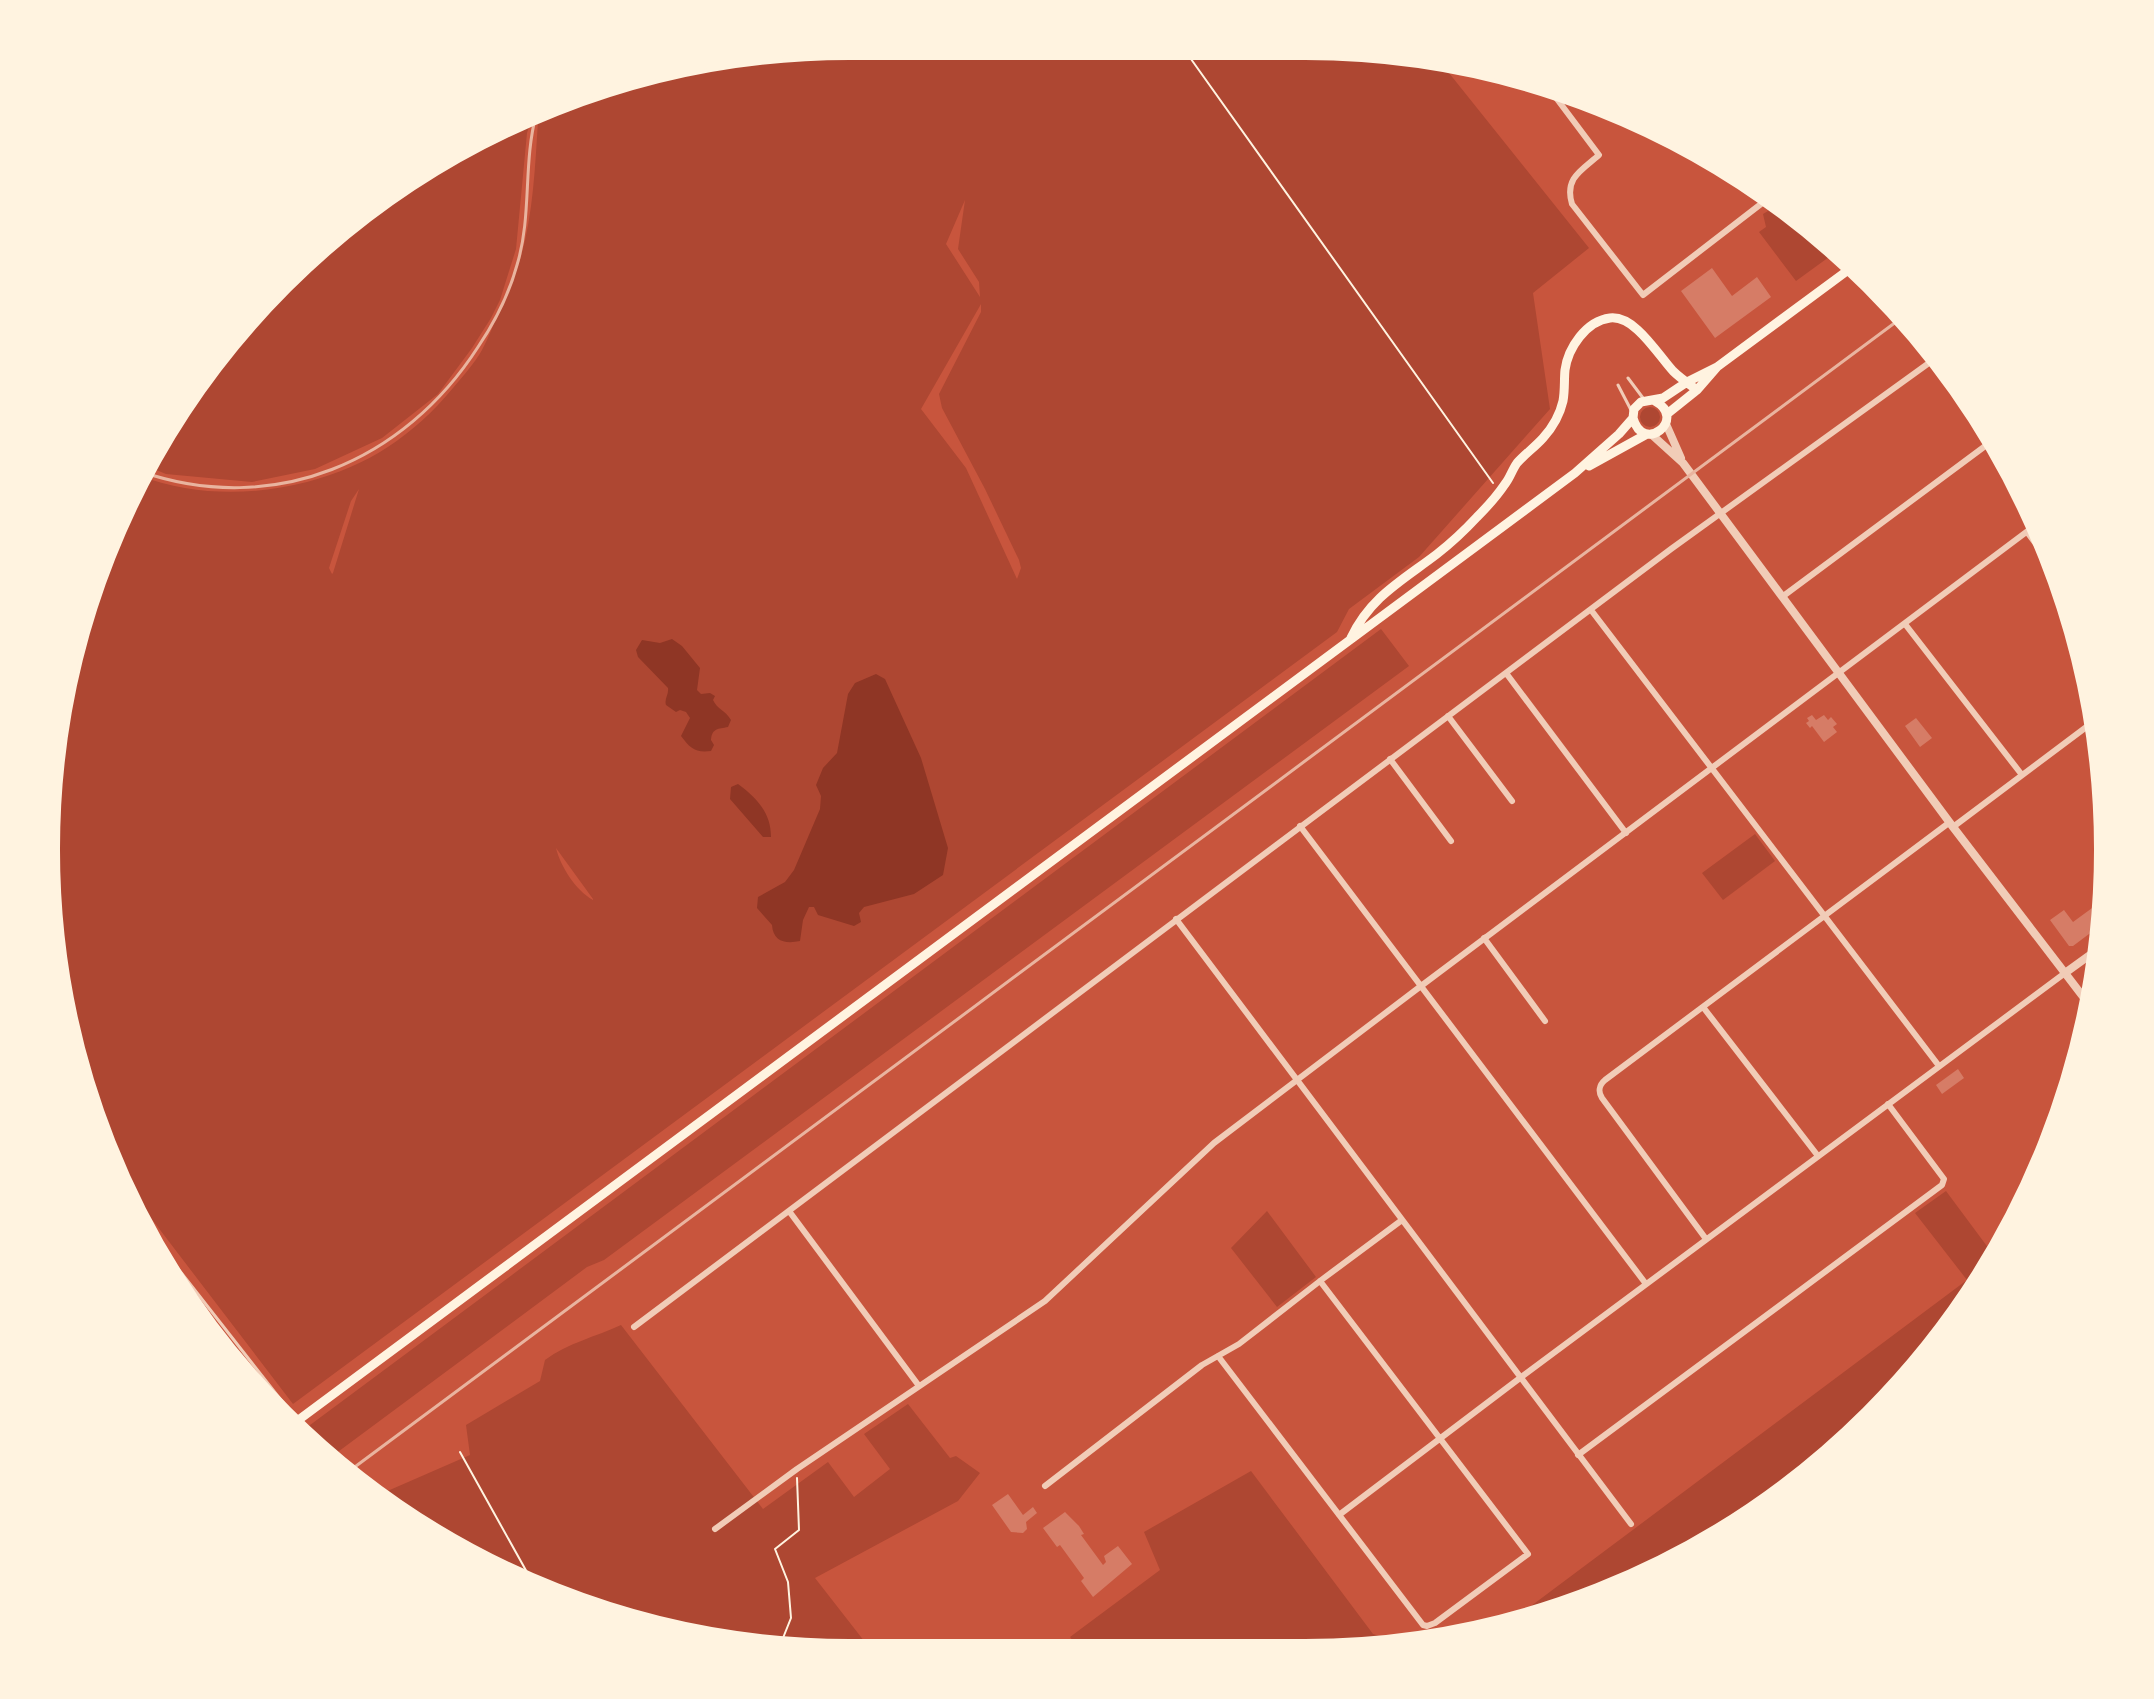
<svg xmlns="http://www.w3.org/2000/svg" width="2154" height="1699" viewBox="0 0 2154 1699" font-family="Roboto,sans-serif">
  <style>
    .green { fill: #ae4732; fill-rule: evenodd }
    .water { fill: #8f3625 }
    .building { fill: #d67c66 }
    .lines { fill: none; stroke-linecap: round; stroke-linejoin: round }
    .path { stroke: #fff3e0; stroke-width: 2 }
    .service { stroke: #f1ccb7; stroke-width: 3 }
    .minor { stroke: #f1ccb7; stroke-width: 6 }
    .tertiary { stroke: #f1ccb7; stroke-width: 8 }
    .secondary { stroke: #fff3e0; stroke-width: 9 }
    .rail { stroke: #e9b49f; stroke-width: 3 }
    .rim { fill: none; stroke: #fff3e0; stroke-width: 4 }
  </style>
  <rect width="100%" height="100%" fill="#c8553d"/>
  <path class="green" d="M 850,44 L 1357,46 L 1441,63 L 1589,248 L 1533,293 L 1550,409 L 1419,557 L 1349,609 L 1337,632 L 293,1404 L 122,1180 L 71,1058 L 44,849 L 72,641 L 140,476 C 194,496 252,496 307,482 C 368,466 413,436 453,388 C 463,376 474,364 482,350 C 489,337 494,323 499,311 C 505,296 513,281 518,266 C 533,221 535,168 538,121 L 541,113 L 641,71 ZM 965,200 L 958,249 L 979,282 L 980,297 L 946,244 ZM 981,304 L 981,312 L 939,394 L 942,408 L 985,489 L 1019,560 L 1021,568 L 1017,579 L 966,468 L 921,409 ZM 359,489 L 333,573 L 332,574 L 329,568 L 351,501 ZM 556,848 L 593,899 L 593,900 C 575,890 560,865 556,848 Z
    M 532,117 L 527,133 L 516,249 L 500,300 L 491,318 L 472,348 L 438,394 L 382,438 L 315,469 L 252,482 L 166,474 L 144,465 L 152,446 L 280,280 L 447,152 Z
    M 1775,200 L 1840,249 L 1796,281 L 1759,232 L 1766,227 L 1763,214 L 1768,211 L 1766,206 Z
    M 1949,367 L 1971,400 L 1964,405 L 1941,373 Z
    M1640 417a10 10 0 1 1 20 0a10 10 0 1 1-20 0Z
    M 1381,629 L 1409,666 L 604,1260 L 587,1267 L 331,1457 L 302,1431 Z
    M 1755,834 L 1775,861 L 1723,900 L 1702,873 Z
    M 1946,1191 L 1995,1257 L 1943,1340 L 1835,1455 L 1707,1547 L 1513,1627 L 1499,1630 L 1967,1280 L 1915,1213 Z
    M 1267,1211 L 1316,1277 L 1277,1307 L 1231,1248 Z
    M 144,1233 L 282,1413 L 244,1381 L 152,1252 Z
    M 621,1325 L 763,1509 L 828,1462 L 854,1497 L 890,1469 L 864,1434 L 908,1404 L 950,1458 L 956,1456 L 980,1473 L 958,1501 L 815,1578 L 875,1655 L 849,1655 L 693,1640 L 542,1594 L 402,1519 L 376,1496 L 470,1455 L 466,1425 L 540,1381 L 545,1360 C 568,1343 595,1337 621,1325 Z
    M 1251,1471 L 1373,1634 L 1408,1645 L 1358,1653 L 1083,1654 L 1070,1637 L 1160,1570 L 1144,1532 Z"/>
  <path class="water" d="M 672,639 L 682,646 L 700,668 L 697,690 L 701,694 L 710,693 L 715,696 L 713,700 C 717,709 726,711 731,720 L 728,727 C 718,729 712,728 711,740 L 714,745 L 711,751 C 695,753 690,748 681,736 L 690,718 L 686,712 L 680,710 L 676,712 L 666,705 C 664,699 669,694 668,688 L 638,657 L 636,650 L 642,640 L 660,643 Z
    M 876,674 L 885,679 L 921,758 L 948,848 L 943,875 L 914,894 L 864,907 L 859,913 L 861,922 L 854,926 L 818,915 L 814,907 L 809,907 L 803,920 L 800,941 C 786,944 773,942 772,925 L 757,908 L 758,897 L 785,882 L 794,870 L 820,809 L 821,796 L 816,785 L 823,768 L 837,753 L 848,694 L 855,683 Z
    M 738,784 C 757,798 771,813 771,837 L 763,837 L 730,799 L 731,787 Z"/>
  <path class="building" d="M 1712,268 L 1732,296 L 1757,277 L 1771,297 L 1715,338 L 1681,291 Z
    M 1812,715 L 1816,720 L 1824,715 L 1828,720 L 1831,717 L 1837,724 L 1833,727 L 1837,732 L 1824,742 L 1812,726 L 1810,728 L 1806,723 L 1809,721 L 1807,718 Z
    M 1916,718 L 1932,738 L 1920,747 L 1905,726 Z
    M 2103,900 L 2108,907 L 2105,922 L 2073,946 L 2069,946 L 2050,920 L 2064,910 L 2073,922 Z
    M 1958,1069 L 1964,1078 L 1942,1094 L 1936,1085 Z
    M 1008,1494 L 1023,1515 L 1033,1507 L 1037,1513 L 1026,1522 L 1027,1529 L 1023,1533 L 1011,1532 L 992,1505 Z
    M 1065,1512 L 1079,1526 L 1084,1534 L 1081,1535 L 1103,1565 L 1106,1562 L 1104,1556 L 1118,1546 L 1132,1564 L 1093,1597 L 1081,1581 L 1084,1578 L 1060,1545 L 1057,1547 L 1043,1528 Z"/>
  <g class="lines">
    <path class="path" d="M 1181,45 L 1493,483
      M 460,1452 L 538,1592
      M 779,1648 L 791,1618 L 788,1582 L 775,1549 L 799,1530 L 797,1478
      M 1195,1654 L 1205,1648 L 1223,1654"/>
    <path class="service" d="M 1628,378 L 1643,398
      M 1618,385 L 1631,410
      M 136,1215 L 295,1418"/>
    <path class="minor" d="M 1545,83 L 1599,155 C 1582,170 1564,178 1572,204 L 1643,295 L 1770,197
      M 2027,532 L 2061,577
      M 1782,597 L 1996,438
      M 1591,610 L 1939,1066
      M 1905,624 L 2022,775
      M 1506,673 L 1626,833
      M 1448,716 L 1512,801
      M 1390,759 L 1451,841
      M 1300,826 L 1646,1284
      M 1953,827 L 2097,719
      M 1176,919 L 1631,1524
      M 1484,938 L 1545,1021
      M 1703,1007 L 1818,1156
      M 789,1211 L 919,1386
      M 1706,1239 L 1602,1098 C 1598,1092 1599,1085 1605,1080 L 1950,822
      M 634,1327 L 1671,549 L 1940,355
      M 1218,1356 L 1423,1625 L 1427,1626 L 1435,1623 L 1528,1554 L 1320,1281
      M 1578,1455 L 1942,1185 L 1944,1179 L 1888,1104
      M 1045,1486 L 1202,1365 L 1239,1344 L 1320,1281 L 1402,1220
      M 1339,1515 L 1520,1378 L 2065,973
      M 715,1529 L 797,1469 L 1045,1301 L 1214,1143 L 1421,986 L 2037,524"/>
    <path class="tertiary" d="M 1666,424 L 1681,458
      M 1651,434 L 1683,463 L 1953,827 L 2091,1007
      M 2065,973 L 2101,947"/>
    <path class="secondary" d="M 1667,414 L 1697,390 L 1717,367 L 1855,265
      M 1633,418 C 1643,455 1688,419 1655,401
      M 1589,466 L 1647,434
      M 1351,638 C 1370,597 1403,580 1437,554 C 1451,543 1465,530 1477,517 C 1487,507 1497,496 1505,484 C 1510,478 1512,470 1517,463 C 1525,454 1535,447 1543,438 C 1553,427 1560,414 1563,401 C 1565,390 1564,380 1565,370 C 1568,348 1586,321 1610,318 C 1635,315 1658,355 1673,371 C 1680,378 1689,384 1697,390
      M 293,1424 L 1575,473 L 1619,434 L 1633,418 L 1634,409 L 1641,402 L 1663,398 L 1687,382 L 1717,367"/>
    <path class="rail" d="M 142,472 C 274,517 404,462 478,347 C 495,322 509,294 517,265 C 532,216 523,164 536,115
      M 348,1472 L 1904,316"/>
  </g>
  <path d="M0 0H2154V1699H0ZM849 58H1305A791 791 0 0 1 2096 849V850A791 791 0 0 1 1305 1641H849A791 791 0 0 1 58 850V849A791 791 0 0 1 849 58Z" fill="#fff3e0" fill-rule="evenodd"/>
  <path class="rim" d="M849 58H1305A791 791 0 0 1 2096 849V850A791 791 0 0 1 1305 1641H849A791 791 0 0 1 58 850V849A791 791 0 0 1 849 58Z"/>
</svg>
